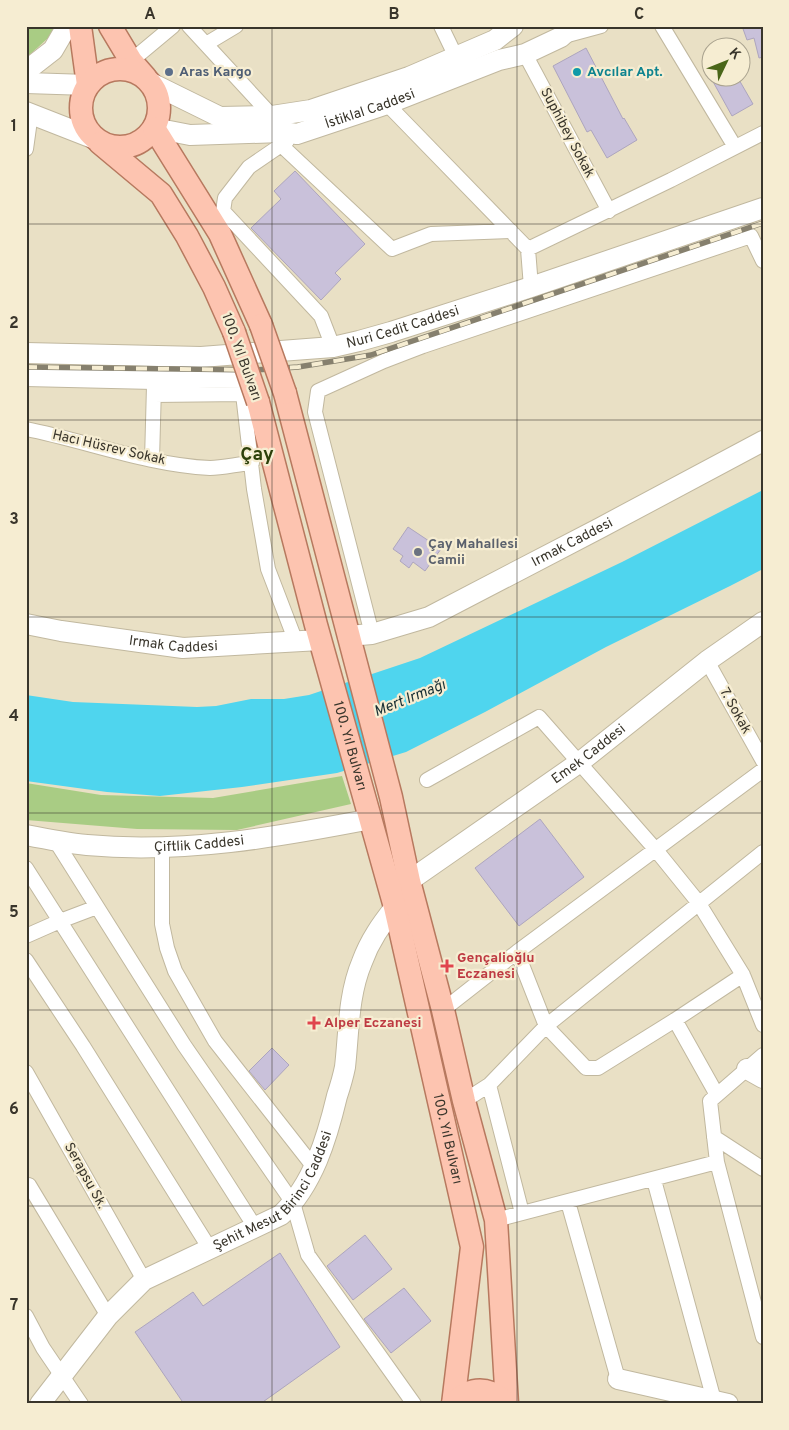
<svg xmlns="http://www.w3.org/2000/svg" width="789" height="1430" viewBox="0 0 789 1430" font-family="Overpass,sans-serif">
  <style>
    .green { fill: #a9cc84 }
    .water { fill: #4fd5ee }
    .building { fill: #c9c1da; stroke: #ada5be }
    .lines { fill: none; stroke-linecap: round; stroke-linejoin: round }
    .street-casing { stroke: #c1b89f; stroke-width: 16 }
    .secondary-casing { stroke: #c1b89f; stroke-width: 22 }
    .primary-casing { stroke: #b7795f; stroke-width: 25 }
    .street { stroke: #fff; stroke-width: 14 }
    .secondary { stroke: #fff; stroke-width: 20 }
    .primary { stroke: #fdc4b0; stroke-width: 22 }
    .rail-casing { stroke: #86806e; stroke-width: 5.5 }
    .rail { stroke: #f6edd2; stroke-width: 4; stroke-dasharray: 11; stroke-linecap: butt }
    .primary-bridge-casing { stroke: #b7795f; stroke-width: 25; stroke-linecap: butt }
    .primary-bridge { stroke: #fdc4b0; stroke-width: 22 }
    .grid { fill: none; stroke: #39352b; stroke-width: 1; stroke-opacity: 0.55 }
    .service-dot { fill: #5c6f8a; stroke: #f6edd2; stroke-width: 2 }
    .culture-dot { fill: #0f9aa8; stroke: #f6edd2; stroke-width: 2 }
    .worship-dot { fill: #6b7280; stroke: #f6edd2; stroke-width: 2 }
    .health-dot { fill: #e0444e; stroke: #f6edd2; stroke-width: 2 }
    .labels { text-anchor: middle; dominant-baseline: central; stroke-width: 4.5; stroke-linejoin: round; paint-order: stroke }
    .service-label { font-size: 14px; font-weight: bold; fill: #4e5e75; stroke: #f6edd2; text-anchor: start }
    .culture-label { font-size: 14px; font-weight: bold; fill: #0d838f; stroke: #f6edd2; text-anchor: start }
    .street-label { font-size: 14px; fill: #39352b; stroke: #f6edd2 }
    .worship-label { font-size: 14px; font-weight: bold; fill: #5b616d; stroke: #f6edd2; text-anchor: start }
    .health-label { font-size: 14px; font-weight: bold; fill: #be3a42; stroke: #f6edd2; text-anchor: start }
    .water-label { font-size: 15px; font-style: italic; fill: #193035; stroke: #f6edd2 }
    .district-label { font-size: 19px; font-weight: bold; fill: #2d400a; stroke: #f6edd2 }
    .neatline { fill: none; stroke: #39352b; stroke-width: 2 }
    .grid-label { font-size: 16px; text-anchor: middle; font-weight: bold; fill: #39352b }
  </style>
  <rect width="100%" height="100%" fill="#e9e0c5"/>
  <path class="green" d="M 26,26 L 57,26 L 57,30 L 26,58 Z
    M 342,776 L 351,804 L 237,830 L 137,829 L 26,820 L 26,783 L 101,795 L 213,798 Z"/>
  <path class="water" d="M 763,490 L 763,569 L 730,586 L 606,647 L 485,712 L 406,752 L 337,773 L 242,787 L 160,796 L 107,792 L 26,781 L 26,695 L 73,702 L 197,707 L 216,706 L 251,699 L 284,699 L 309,695 L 420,658 L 622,562 Z"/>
  <path class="building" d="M 742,26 L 763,26 L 763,57 L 759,58 L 754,38 L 747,40 Z
    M 586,48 L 623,119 L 624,118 L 637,140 L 607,158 L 591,130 L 587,132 L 553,66 Z
    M 711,78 L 738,78 L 753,104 L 732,116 Z
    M 295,171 L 365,244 L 335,273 L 341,279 L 321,300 L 251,228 L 281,199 L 274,191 Z
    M 408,527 L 441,549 L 425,571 L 413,562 L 409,568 L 400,561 L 403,556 L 393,549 Z
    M 540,819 L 584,877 L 519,926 L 475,868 Z
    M 272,1048 L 289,1065 L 265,1090 L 249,1071 Z
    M 365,1235 L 392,1269 L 353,1300 L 327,1266 Z
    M 280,1253 L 340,1347 L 260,1404 L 184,1404 L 135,1332 L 193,1292 L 203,1306 Z
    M 404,1288 L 431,1321 L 391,1353 L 364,1319 Z"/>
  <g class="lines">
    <defs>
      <path id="street" d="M 189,26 L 272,116
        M 441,26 L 456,57
        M 662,26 L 735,147
        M 564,36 L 601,26
        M 206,44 L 236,26
        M 525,54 L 609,211
        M 131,61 L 173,26
        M 387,104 L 528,249 L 531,287
        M 281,145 L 392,249 L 431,234 L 511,231
        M 26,149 L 31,113
        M 223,211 L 321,316 L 333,347
        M 222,218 L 225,198 L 249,167 L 287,141
        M 528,249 L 671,180 L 763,133
        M 154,395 L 243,394 L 254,489 L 268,569 L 296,642
        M 26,429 C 87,441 147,465 210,468 C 223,468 238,464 252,463
        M 152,460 L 154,386
        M 372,634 L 315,412 L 318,391 L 384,361 L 423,346 L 751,236 L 763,261
        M 707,661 L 763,761
        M 427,780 L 539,717 L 656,850 L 698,902 L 743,975 L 763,1025
        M 55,840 L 184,1045 L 293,1203 L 308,1255 L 414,1404
        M 162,847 L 162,924 L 167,948 L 175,971 L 215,1041 L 313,1166
        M 26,868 L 255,1227
        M 26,936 L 60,921 L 97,907
        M 517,952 L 546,1026 L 586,1068 L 598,1068 L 675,1020 L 717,1095
        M 26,960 L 83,1046 L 210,1249
        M 443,1010 L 517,952 L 763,770
        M 675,1020 L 743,975
        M 763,1055 L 710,1101 L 717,1162 L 763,1337
        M 26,1072 L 144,1280
        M 489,1085 L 522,1213
        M 464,1101 L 489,1085 L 546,1026 L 763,852
        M 714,1137 L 763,1169
        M 654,1180 L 715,1404
        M 26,1187 L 29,1185 L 108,1316
        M 568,1202 L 618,1379
        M 496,1220 L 717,1162
        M 26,1316 L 43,1348 L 81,1404"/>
      <g id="secondary">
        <path d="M 26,71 L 53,50 L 67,26"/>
        <path d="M 149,82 L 220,117 L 272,116 L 311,110 L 409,77 L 495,40 L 513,26"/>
        <path d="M 26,83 L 88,85"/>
        <path d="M 26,112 L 95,139"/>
        <path id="s1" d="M 154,128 L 190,135 L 282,132 L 297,134 L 387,104 L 499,60 L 525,54 L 561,37 L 573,26"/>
        <path id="s2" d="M 26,353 L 201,357 L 333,347 L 359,341 L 391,332 L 531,287 L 763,208"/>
        <path d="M 26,376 L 154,379 L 241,377"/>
        <path id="s3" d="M 26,624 L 61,631 L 183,648 L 320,640"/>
        <path id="s4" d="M 348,636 L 372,634 L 429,617 L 600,528 L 763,441"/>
        <path id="s5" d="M 26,835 C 46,839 67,843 87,845 C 182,854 278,837 371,819"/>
        <path id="s6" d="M 409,881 L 580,762 L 707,661 L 763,622"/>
        <path d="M 747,1069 L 763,1078"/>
        <path d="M 618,1379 L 728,1404"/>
        <path id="s7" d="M 40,1404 L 108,1316 L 144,1280 L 281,1215 C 313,1185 327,1138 337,1096 C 340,1087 343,1077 345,1067 C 349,1032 348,995 362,962 C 370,940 381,925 395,907"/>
      </g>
      <g id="primary">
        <path d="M 80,26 L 88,85"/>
        <path d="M 110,26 L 131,61 L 145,77"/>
        <circle cx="120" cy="108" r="39"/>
        <path d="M 154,128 L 220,234 L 261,325"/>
        <path d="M 100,143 L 161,194 L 187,236 L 214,287 L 234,332"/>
        <path d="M 285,393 L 391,797 L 409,881 L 443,1010 L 464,1101 L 496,1220 L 507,1404"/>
        <path id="s8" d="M 258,402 L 316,625 L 395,907 L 472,1247 L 453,1404"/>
        <path d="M 453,1404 C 471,1386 489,1386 507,1404"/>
      </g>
    </defs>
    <use href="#street" class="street-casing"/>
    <use href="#secondary" class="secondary-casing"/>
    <use href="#primary" class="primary-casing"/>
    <use href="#street" class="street"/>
    <use href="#secondary" class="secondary"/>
    <use href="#primary" class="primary"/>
    <defs>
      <path id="rail" d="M 26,367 L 255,370 L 298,367 L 371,355 L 763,223"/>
    </defs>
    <use href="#rail" class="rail-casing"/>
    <use href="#rail" class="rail"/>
    <defs>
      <path id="primary-bridge" d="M 261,325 L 285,393
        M 234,332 L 258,402"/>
    </defs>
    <use href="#primary-bridge" class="primary-bridge-casing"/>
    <use href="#primary-bridge" class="primary-bridge"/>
  </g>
  <path class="grid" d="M 272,26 L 272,1404M 517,26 L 517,1404M 26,224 L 763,224M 26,420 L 763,420M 26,617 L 763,617M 26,813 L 763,813M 26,1010 L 763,1010M 26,1206 L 763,1206"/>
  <circle class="service-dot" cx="169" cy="72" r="5"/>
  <circle class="culture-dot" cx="577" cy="72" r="5"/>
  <circle class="worship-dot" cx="418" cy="552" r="5"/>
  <g class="health-dot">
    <path d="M444.5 958.5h5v5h5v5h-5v5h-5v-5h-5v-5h5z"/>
    <path d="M311.5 1015.5h5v5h5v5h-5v5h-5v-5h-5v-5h5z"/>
  </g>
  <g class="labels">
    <g class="service-label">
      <text x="179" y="72">Aras Kargo</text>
    </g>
    <g class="culture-label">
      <text x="587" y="72">Avcılar Apt.</text>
    </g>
    <g class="street-label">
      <text stroke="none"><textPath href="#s1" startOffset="221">İstiklal Caddesi</textPath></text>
      <text transform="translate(567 133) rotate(62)">Suphibey Sokak</text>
      <text stroke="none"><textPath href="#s2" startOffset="380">Nuri Cedit Caddesi</textPath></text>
      <text transform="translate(241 357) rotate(70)">100. Yıl Bulvarı</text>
      <text transform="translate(109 448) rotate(13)">Hacı Hüsrev Sokak</text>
      <text stroke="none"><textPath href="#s4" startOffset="245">Irmak Caddesi</textPath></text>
      <text stroke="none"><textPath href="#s3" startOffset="149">Irmak Caddesi</textPath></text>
      <text transform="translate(735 711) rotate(61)">7. Sokak</text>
      <text stroke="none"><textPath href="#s8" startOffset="356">100. Yıl Bulvarı</textPath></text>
      <text stroke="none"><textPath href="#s6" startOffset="220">Emek Caddesi</textPath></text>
      <text stroke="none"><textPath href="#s5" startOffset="174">Çiftlik Caddesi</textPath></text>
      <text stroke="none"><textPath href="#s8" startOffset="761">100. Yıl Bulvarı</textPath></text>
      <text transform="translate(85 1176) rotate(61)">Serapsu Sk.</text>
      <text stroke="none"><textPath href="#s7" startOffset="325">Şehit Mesut Birinci Caddesi</textPath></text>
    </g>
    <g class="worship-label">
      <text x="428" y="544">Çay Mahallesi<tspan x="428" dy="16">Camii</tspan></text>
    </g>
    <g class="health-label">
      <text x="457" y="958">Gençalioğlu<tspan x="457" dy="16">Eczanesi</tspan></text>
      <text x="324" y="1023">Alper Eczanesi</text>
    </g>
    <g class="water-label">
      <text transform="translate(410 699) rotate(-22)">Mert Irmağı</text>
    </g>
    <g class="district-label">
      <text x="257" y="455">Çay</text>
    </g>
  </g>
  <rect width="789" height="1430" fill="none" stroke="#f6edd2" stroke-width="55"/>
  <g transform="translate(726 62) rotate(47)"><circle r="24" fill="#f6edd2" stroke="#aaa38f"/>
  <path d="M0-4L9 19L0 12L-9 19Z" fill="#4a6619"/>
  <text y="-8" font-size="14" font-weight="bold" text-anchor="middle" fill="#39352b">K</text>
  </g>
  <rect x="28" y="28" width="734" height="1374" class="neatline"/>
  <g class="grid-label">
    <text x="150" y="19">A</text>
    <text x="394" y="19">B</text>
    <text x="639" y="19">C</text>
    <text x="14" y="131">1</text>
    <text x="14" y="328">2</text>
    <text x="14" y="524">3</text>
    <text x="14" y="721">4</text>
    <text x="14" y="917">5</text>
    <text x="14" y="1114">6</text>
    <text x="14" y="1310">7</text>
  </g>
</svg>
